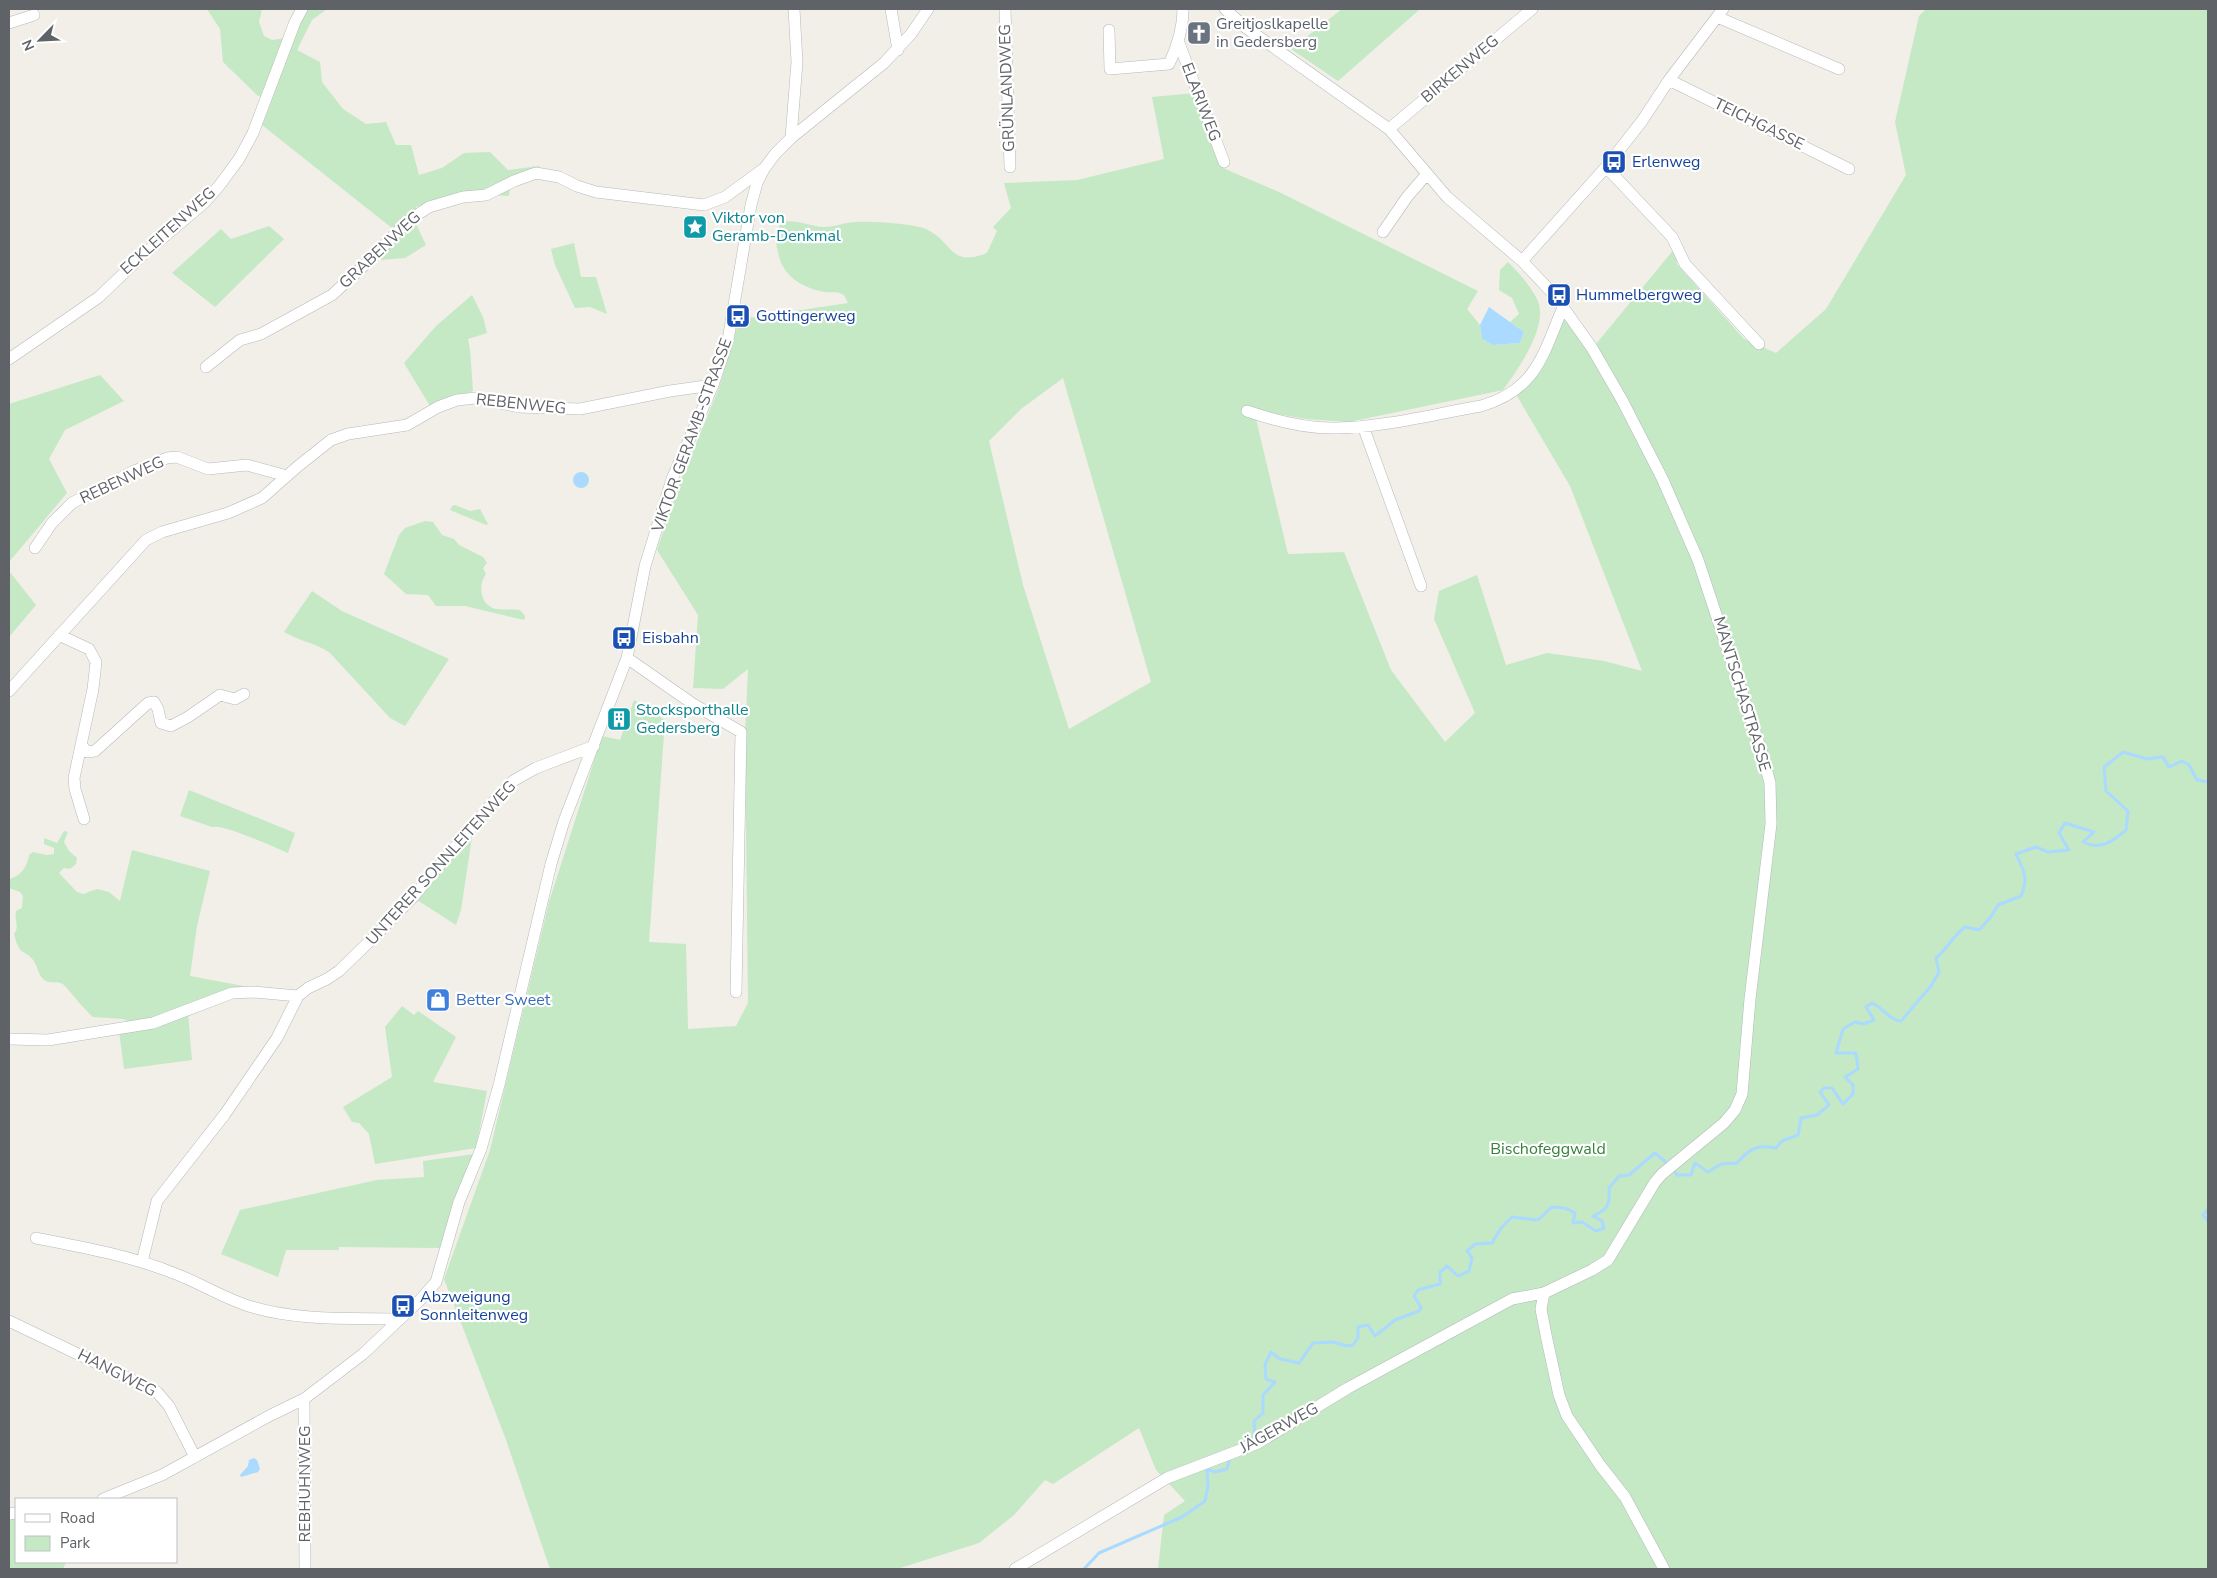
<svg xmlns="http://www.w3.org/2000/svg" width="2217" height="1578" viewBox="0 0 2217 1578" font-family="'Nunito Sans',sans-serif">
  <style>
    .green { fill: #c5e8c5; fill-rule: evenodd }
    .water { fill: #aadaff }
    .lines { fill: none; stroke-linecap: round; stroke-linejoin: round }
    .stream { stroke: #aadaff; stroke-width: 3 }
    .minor-casing { stroke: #b5b8bc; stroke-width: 12 }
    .minor { stroke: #fff; stroke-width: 11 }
    .labels { text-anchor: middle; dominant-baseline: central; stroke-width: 4.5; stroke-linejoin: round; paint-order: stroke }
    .worship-label { font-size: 16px; fill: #5b616d; stroke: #fff; text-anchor: start }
    .street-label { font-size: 16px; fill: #5f6368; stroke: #fff }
    .transit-label { font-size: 16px; fill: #164399; stroke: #fff; text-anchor: start }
    .culture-label { font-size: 16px; fill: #0d838f; stroke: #fff; text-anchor: start }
    .shop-label { font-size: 16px; fill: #366cbe; stroke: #fff; text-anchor: start }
    .park-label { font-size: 16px; fill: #348238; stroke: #fff }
  </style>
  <rect width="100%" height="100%" fill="#f1efe8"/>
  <path class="green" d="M 207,9 L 262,9 L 259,22 L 264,36 L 272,40 L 286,38 L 298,9 L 327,9 L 312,20 L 297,50 L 320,62 L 322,82 L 343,109 L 366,124 L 386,122 L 396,145 L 411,145 L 419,175 L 442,168 L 464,153 L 490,152 L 508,170 L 539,166 L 539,169 L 511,180 L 509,196 L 458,193 L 416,207 L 416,224 L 426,245 L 405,258 L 380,260 L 397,232 L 262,125 L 271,103 L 257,95 L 223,62 L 220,29 Z
    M 1342,9 L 1418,9 L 1419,10 L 1338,81 L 1291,49 Z
    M 1926,9 L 2208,9 L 2208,1569 L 1158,1569 L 1164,1515 L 1185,1501 L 1156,1470 L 1139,1428 L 1053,1484 L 1045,1480 L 1014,1515 L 979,1543 L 897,1569 L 550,1569 L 505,1437 L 444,1279 L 490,1150 L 549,902 L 602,736 L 620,740 L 634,700 L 665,720 L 649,942 L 686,944 L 688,1029 L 736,1026 L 748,1003 L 745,735 L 748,669 L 723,689 L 693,688 L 698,615 L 657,550 L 680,482 L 719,388 L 740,317 L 749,318 L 848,303 L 844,295 C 837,291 832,293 825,292 C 802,288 782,276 778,252 C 775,241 775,231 782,222 C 795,219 809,226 823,227 C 835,227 846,222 857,222 C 871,221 915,224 926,229 C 954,242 949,268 987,253 L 997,231 L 993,227 L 1011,208 L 1004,183 L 1077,180 L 1164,159 L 1152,97 L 1195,93 L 1225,169 L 1277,191 L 1478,291 L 1467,309 L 1480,325 L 1482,339 L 1493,345 L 1520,343 L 1524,332 L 1510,322 L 1519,314 L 1512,298 L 1499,290 L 1500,270 L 1508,262 C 1519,273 1530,285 1537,299 C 1550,325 1518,369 1503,390 L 1349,422 L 1306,419 L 1249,409 L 1256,419 L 1288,554 L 1344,552 L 1391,670 L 1445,742 L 1475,713 L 1434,619 L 1439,591 L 1477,575 L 1506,665 L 1547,653 L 1604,661 L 1642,671 L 1570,486 L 1517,396 L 1525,387 L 1559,321 L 1564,319 C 1586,339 1599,370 1613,395 C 1640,443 1666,493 1687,545 C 1711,605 1730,669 1751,731 L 1760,727 L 1724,625 L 1596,344 L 1675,248 L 1677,264 L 1744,339 L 1776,353 L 1826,309 L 1906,175 L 1895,122 L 1919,16 ZM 1063,378 L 1151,682 L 1069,729 L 1023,585 L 989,441 L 1021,409 Z
    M 269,226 L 284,239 L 215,307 L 172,273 L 221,229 L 231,239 Z
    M 574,243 L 581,277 L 596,277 L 607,314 L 590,307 L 575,308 L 555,265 L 551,249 Z
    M 472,295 L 483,317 L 487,333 L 468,339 L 470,349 L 473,391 L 430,406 L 404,363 L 436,326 Z
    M 100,375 L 124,401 L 65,430 L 49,459 L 67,493 L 9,562 L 9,404 Z
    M 455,505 L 470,511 L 480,509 L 488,524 L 486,525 L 450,510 L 452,506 Z
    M 425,521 L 433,522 L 442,535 L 454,539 L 459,545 L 483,557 L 487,563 L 483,568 L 486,574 C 477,586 481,606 496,609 C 504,610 513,609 520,610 L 525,616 L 524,620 L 465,606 L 436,606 L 428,595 L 406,594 L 384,574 L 399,535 L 405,528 Z
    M 9,571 L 36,605 L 9,637 Z
    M 312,591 L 342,611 L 449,659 L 405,726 L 390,718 L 330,653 C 316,643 299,641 284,632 Z
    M 189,790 L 295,833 L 288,853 C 274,847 224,824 212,827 L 180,816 Z
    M 64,831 L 68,832 L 64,842 L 69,851 L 77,858 L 76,864 L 70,869 L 64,868 L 59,873 L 77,892 L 83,894 L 97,889 L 109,892 L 120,901 L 132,850 L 210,871 L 197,926 L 190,976 L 243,986 L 242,990 L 166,1017 L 128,1021 L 123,1019 L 93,1017 C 82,1007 74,996 64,985 C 58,980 52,984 46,981 C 38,977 38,967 34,961 C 24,948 20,958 14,934 C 20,926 14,920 16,911 L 22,908 L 23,896 L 20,892 L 9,888 L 9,879 C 20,877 28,866 29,855 L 33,852 L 46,855 L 54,854 L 54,848 L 44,844 L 44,838 L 57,843 Z
    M 472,837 L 461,910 L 456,925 L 417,900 L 469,838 Z
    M 402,1006 L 414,1015 L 418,1011 L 456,1037 L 433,1082 L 487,1091 L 476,1148 L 375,1164 L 369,1134 L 359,1123 L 352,1122 L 343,1107 L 392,1077 L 385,1027 Z
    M 188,1013 L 192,1060 L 124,1069 L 119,1031 Z
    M 474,1154 L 441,1248 L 339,1247 L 339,1250 L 286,1250 L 278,1277 L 221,1254 L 240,1210 L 377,1180 L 424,1177 L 423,1161 Z
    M 16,1518 L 16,1562 L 66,1562 L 63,1569 L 9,1569 L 9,1519 Z"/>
  <path class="water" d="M 1489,307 L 1524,332 L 1520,343 L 1493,345 L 1482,339 L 1480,325 Z
    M573 480a8 8 0 1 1 16 0a8 8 0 1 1-16 0Z
    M 254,1458 L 257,1460 L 260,1469 L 258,1472 L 241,1477 L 240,1475 L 248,1466 L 249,1460 Z"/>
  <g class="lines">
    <path class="stream" d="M 1672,1169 L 1677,1175 L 1691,1175 L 1695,1163 L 1708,1172 L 1721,1164 L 1737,1163 C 1749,1149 1757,1144 1776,1148 L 1782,1141 L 1798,1135 L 1801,1118 L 1817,1115 L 1829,1105 L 1820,1092 L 1824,1088 L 1832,1088 L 1843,1104 L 1853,1094 L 1853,1085 L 1845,1077 L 1858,1069 L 1856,1053 L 1836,1053 L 1843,1029 L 1855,1022 L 1863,1024 L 1874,1020 L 1866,1007 L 1872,1003 C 1883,1008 1889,1020 1901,1021 L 1931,986 L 1939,972 L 1936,958 C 1947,949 1953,936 1965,927 L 1979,930 L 1990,918 L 1998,905 L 2021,896 C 2029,878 2024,871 2016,854 L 2036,847 L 2048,852 L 2069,850 L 2059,833 L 2065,823 L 2094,832 L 2083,842 C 2101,851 2113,841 2126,830 L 2128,811 L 2106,791 L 2104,767 L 2123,752 L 2147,759 L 2163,757 L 2169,767 L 2182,761 L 2189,765 L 2197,780 L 2208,782
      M 2208,1209 L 2203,1215 L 2208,1221
      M 1242,1444 L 1255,1436 L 1254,1421 L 1263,1413 L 1263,1395 L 1275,1382 L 1266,1379 L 1265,1365 L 1271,1352 L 1280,1359 L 1299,1363 L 1313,1343 L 1333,1342 L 1347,1346 L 1353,1345 L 1358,1338 L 1358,1327 L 1368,1325 L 1375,1336 L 1395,1320 L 1419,1311 L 1421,1307 L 1414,1296 L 1418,1290 L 1440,1284 L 1440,1272 L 1447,1266 L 1458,1276 L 1469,1271 L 1472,1258 L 1467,1251 L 1475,1244 L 1492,1243 L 1501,1228 L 1512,1217 L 1538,1220 L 1552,1207 L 1565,1208 L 1575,1213 L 1573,1223 L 1582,1222 L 1596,1231 L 1604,1228 L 1602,1221 L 1593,1216 C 1609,1209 1610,1204 1609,1188 L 1619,1176 L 1629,1175 L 1655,1153 L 1668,1164
      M 1084,1569 L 1099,1553 L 1182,1517 L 1205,1501 L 1208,1486 L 1207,1469 L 1215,1472 L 1227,1469 L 1230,1457"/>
    <defs>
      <path id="minor" d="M 891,9 L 898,50
        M 1005,9 L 1010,167
        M 1717,17 L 1839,69
        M 9,23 L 34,15
        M 1109,30 L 1110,69 L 1169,64 C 1178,45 1183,29 1183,9
        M 1179,43 L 1224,162
        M 1669,80 L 1849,169
        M 1389,129 L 1532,9
        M 791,138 L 797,62 L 794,9
        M 1606,167 L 1672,237 L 1685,264 L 1759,344
        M 1383,232 L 1407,197 L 1427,174
        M 1522,261 L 1606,167 L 1642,121 L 1669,80 L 1723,9
        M 9,359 L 99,297 L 145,253 L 204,203 L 219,186 L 239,159 L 253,133 L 295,22 L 302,9
        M 206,367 L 240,340 L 261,334 L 332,295 L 370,260 L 408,221 L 429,207 L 463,197 L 486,195 L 514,181 L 536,173 L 559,177 L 577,186 L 596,192 L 704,205 L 725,197 L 762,170
        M 1247,411 C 1276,421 1306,429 1337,428 C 1385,427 1434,414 1481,406 C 1536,390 1543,355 1563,307
        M 1363,426 L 1421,586
        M 35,548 L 52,523 L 72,503 L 134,471 L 167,458 L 177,457 L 208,469 L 247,465 L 287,476
        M 59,635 L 89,649 L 96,662 L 93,689 L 74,778 L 75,789 L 84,819
        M 627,658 L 693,704 L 741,732 L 736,992
        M 9,691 L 146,540 L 162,532 L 228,513 L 262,498 L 297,467 L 331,440 L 348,434 L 407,425 L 438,407 L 457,400 L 476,398 L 519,407 L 580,409 L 670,391 L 713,385
        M 82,746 L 87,752 L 95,751 L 148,703 L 154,702 L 158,709 L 161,723 L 171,726 L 188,717 L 220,695 L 235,699 L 244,694
        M 9,1039 L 48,1040 L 153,1023 L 232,993 L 253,992 L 298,996
        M 36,1238 C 83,1247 131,1256 176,1274 C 202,1284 225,1299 252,1307 C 297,1321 352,1318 399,1319
        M 142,1262 L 157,1201 L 225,1114 L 277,1038 L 298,996 L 308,988 L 327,979 L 339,971 L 375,936 L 413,897 L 486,810 L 513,781 L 536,768 L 594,746
        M 1544,1293 L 1541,1309 L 1546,1335 L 1559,1395 L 1567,1416 L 1600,1465 L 1625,1497 L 1664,1569
        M 9,1321 L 157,1392 L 169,1406 L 195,1457
        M 304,1399 L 305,1569
        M 103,1499 L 162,1475 L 269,1416 L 304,1399 L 363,1354 L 420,1300 L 436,1282 L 459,1202 L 481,1149 L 499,1085 L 551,864 L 564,821 L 627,658 L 645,566 L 672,479 L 713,385 L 728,340 L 751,205 L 757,183 L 764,169 L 775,154 L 791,138 L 884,63 L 911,34 L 928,9
        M 9,1514 L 16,1513
        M 1015,1569 L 1167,1478 L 1258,1443 L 1348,1388 L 1512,1299 L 1544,1293 L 1592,1270 L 1608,1260 L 1655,1182 L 1662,1174 L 1724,1123 L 1735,1110 L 1742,1094 L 1750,999 L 1771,824 L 1770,783 L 1762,753 L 1698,560 L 1662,478 L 1622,400 L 1592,348 L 1570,317 L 1557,298 L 1522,261 L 1447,197 L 1389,129 L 1245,27 L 1225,9"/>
    </defs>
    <use href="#minor" class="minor-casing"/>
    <use href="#minor" class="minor"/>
  </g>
  <defs>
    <symbol id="church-square" viewBox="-11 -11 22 22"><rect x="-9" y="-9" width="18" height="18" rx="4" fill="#6b7280" stroke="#fff"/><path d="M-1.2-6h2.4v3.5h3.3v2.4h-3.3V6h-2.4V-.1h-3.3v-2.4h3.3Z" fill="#fff"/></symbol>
    <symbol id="bus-square" viewBox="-11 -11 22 22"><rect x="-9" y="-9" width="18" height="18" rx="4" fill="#1a4fb4" stroke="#fff"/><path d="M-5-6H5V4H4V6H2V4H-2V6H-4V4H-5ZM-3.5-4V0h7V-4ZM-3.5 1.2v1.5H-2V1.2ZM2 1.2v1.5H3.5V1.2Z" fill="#fff"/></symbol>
    <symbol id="sight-square" viewBox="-11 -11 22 22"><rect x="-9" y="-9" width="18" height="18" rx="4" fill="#0f9aa8" stroke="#fff"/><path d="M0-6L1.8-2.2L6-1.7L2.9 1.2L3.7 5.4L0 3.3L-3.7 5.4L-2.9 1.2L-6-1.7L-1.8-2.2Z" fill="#fff"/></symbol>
    <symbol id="building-square" viewBox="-11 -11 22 22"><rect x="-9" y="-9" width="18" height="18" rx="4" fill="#0f9aa8" stroke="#fff"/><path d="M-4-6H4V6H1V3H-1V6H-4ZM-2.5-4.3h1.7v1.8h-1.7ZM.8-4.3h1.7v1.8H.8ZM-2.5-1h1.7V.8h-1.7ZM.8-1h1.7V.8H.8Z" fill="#fff"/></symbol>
    <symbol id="shop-square" viewBox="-11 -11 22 22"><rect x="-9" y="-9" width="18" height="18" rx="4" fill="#3f7fe0" stroke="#fff"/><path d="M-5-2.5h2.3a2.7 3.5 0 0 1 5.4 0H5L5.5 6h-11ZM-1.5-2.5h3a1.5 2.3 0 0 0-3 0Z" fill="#fff"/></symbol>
  </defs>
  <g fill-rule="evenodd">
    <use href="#church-square" x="1185" y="19" width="28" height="28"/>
    <use href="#bus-square" x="1600" y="148" width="28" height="28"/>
    <use href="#sight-square" x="681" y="213" width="28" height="28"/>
    <use href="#bus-square" x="1545" y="281" width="28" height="28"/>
    <use href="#bus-square" x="724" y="302" width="28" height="28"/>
    <use href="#bus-square" x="610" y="624" width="28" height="28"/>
    <use href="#building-square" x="605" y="705" width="28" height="28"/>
    <use href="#shop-square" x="424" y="986" width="28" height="28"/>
    <use href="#bus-square" x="389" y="1292" width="28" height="28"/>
  </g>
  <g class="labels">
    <g class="worship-label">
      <text x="1216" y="24">Greitjoslkapelle<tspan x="1216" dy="18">in Gedersberg</tspan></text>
    </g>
    <g class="street-label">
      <text transform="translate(1460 69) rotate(-40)">BIRKENWEG</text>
      <text transform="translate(1007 88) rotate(-92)">GRÜNLANDWEG</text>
      <text transform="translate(1201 102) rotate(69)">ELARIWEG</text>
      <text transform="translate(1759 124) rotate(26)">TEICHGASSE</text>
      <text transform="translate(168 231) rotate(-42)">ECKLEITENWEG</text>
      <text transform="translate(380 250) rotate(-43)">GRABENWEG</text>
      <text transform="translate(521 404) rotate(6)">REBENWEG</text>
      <text transform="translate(692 435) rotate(-70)">VIKTOR GERAMB-STRASSE</text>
      <text transform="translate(122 480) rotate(-25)">REBENWEG</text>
      <text transform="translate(1742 694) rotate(73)">MANTSCHASTRASSE</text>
      <text transform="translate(441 863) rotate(-48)">UNTERER SONNLEITENWEG</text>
      <text transform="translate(117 1373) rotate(27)">HANGWEG</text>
      <text transform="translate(1279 1428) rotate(-29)">JÄGERWEG</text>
      <text transform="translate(305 1484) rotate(-90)">REBHUHNWEG</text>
    </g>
    <g class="transit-label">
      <text x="1632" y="162">Erlenweg</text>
      <text x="1576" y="295">Hummelbergweg</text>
      <text x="756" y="316">Gottingerweg</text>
      <text x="642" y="638">Eisbahn</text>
      <text x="420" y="1297">Abzweigung<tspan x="420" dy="18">Sonnleitenweg</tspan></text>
    </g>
    <g class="culture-label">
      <text x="712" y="218">Viktor von<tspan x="712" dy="18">Geramb-Denkmal</tspan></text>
      <text x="636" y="710">Stocksporthalle<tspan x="636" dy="18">Gedersberg</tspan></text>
    </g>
    <g class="shop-label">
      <text x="456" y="1000">Better Sweet</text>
    </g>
    <g class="park-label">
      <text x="1548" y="1149">Bischofeggwald</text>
    </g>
  </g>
  <rect width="2217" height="1578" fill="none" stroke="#5f6368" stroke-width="20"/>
  <rect x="15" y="1498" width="162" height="65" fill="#ffffff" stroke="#bfc1c3"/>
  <rect x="25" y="1514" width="25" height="8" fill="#ffffff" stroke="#bfc1c3"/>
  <text x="60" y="1523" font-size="15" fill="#5f6368">Road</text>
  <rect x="25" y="1536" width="25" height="15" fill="#c5e8c5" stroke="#bfc1c3"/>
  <text x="60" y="1548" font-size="15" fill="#5f6368">Park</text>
  <g transform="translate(40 40) rotate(246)" stroke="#ffffff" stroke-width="4" paint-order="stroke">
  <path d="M0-4L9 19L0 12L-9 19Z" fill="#5f6368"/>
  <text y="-8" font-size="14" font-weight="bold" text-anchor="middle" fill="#5f6368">N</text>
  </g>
</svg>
